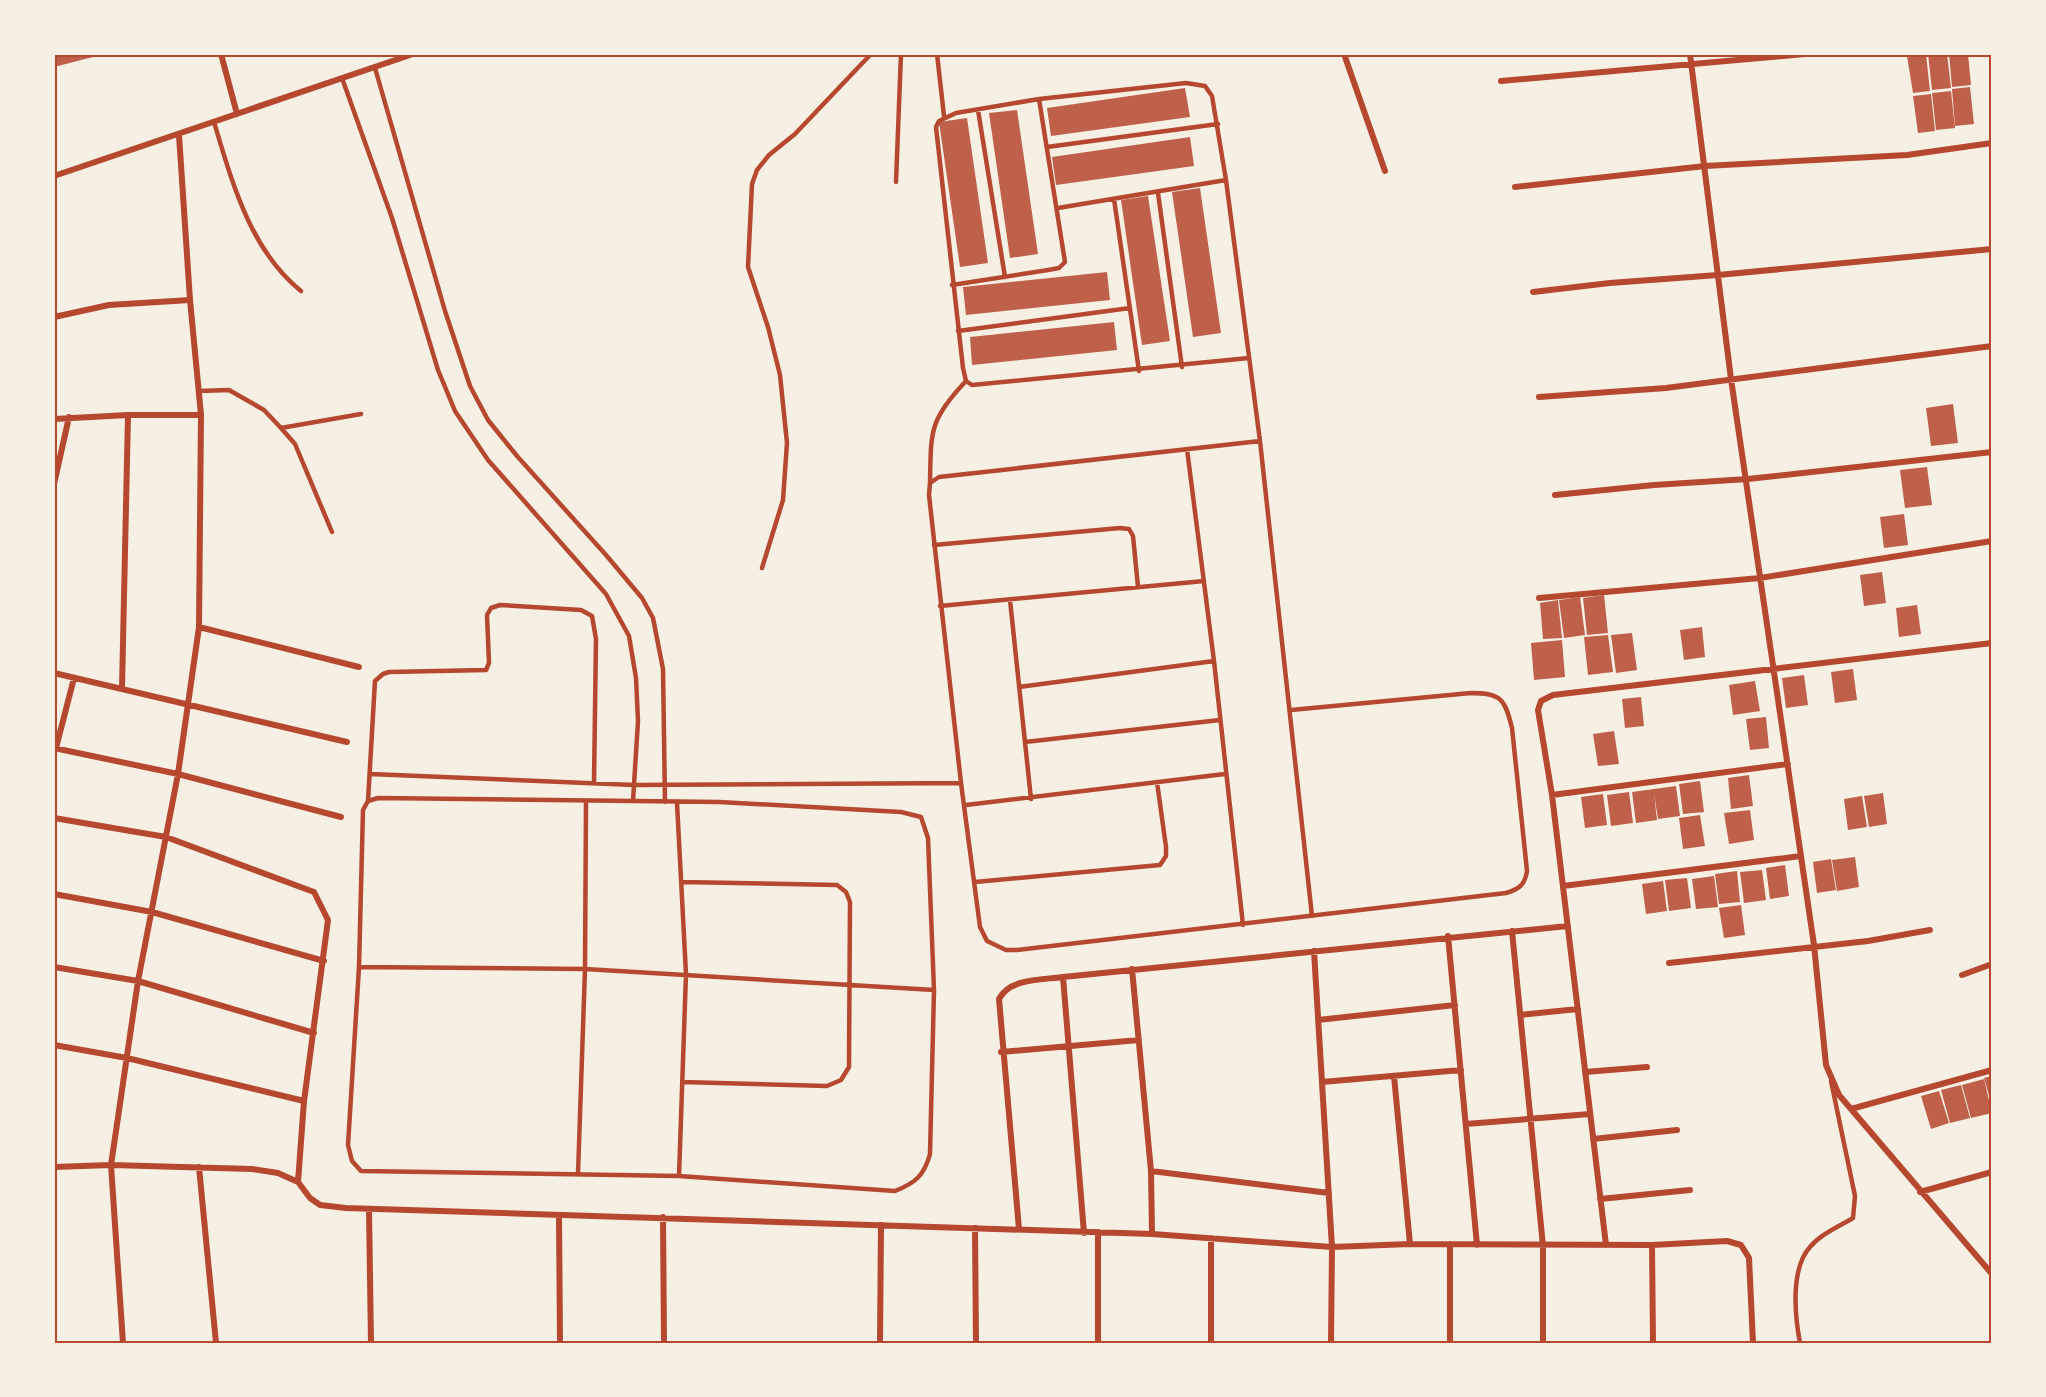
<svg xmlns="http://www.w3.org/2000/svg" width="2046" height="1397" viewBox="0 0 2046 1397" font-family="'Varela Round',sans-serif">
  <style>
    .building { fill: #bf614a }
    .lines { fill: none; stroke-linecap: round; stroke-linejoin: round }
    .service { stroke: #b5482f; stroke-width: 4.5 }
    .minor { stroke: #b5482f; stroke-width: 6 }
    .neatline { fill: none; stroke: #b5482f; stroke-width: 2 }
  </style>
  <rect width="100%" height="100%" fill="#f6efe4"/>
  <path class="building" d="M 54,54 L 92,54 L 93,57 L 54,67 Z
    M 1926,54 L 1930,91 L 1913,93 L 1907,56 Z
    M 1928,54 L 1947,54 L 1951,88 L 1932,90 Z
    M 1949,54 L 1968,54 L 1971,85 L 1952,87 Z
    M 1970,87 L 1974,124 L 1955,126 L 1952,89 Z
    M 1185,88 L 1190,117 L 1051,136 L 1047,108 Z
    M 1951,91 L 1955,128 L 1936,130 L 1932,93 Z
    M 1931,94 L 1935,131 L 1918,133 L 1913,96 Z
    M 1017,110 L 1038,254 L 1010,258 L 989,113 Z
    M 967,118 L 988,263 L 960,267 L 939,122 Z
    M 1190,137 L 1194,166 L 1056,185 L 1052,157 Z
    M 1200,188 L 1221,333 L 1193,337 L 1172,192 Z
    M 1148,196 L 1170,341 L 1142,345 L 1121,200 Z
    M 1107,272 L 1110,300 L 966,315 L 963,287 Z
    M 1114,322 L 1117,350 L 972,365 L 970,337 Z
    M 1953,404 L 1958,443 L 1931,446 L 1926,408 Z
    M 1927,467 L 1932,505 L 1905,508 L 1900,470 Z
    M 1904,514 L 1908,545 L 1884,548 L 1880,517 Z
    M 1882,572 L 1886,603 L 1864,606 L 1860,575 Z
    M 1604,595 L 1608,633 L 1587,635 L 1583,598 Z
    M 1580,597 L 1585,635 L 1564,638 L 1559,600 Z
    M 1558,600 L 1562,638 L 1543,639 L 1540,603 Z
    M 1917,605 L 1921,634 L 1899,637 L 1896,608 Z
    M 1702,627 L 1705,657 L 1684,660 L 1680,630 Z
    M 1632,633 L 1637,670 L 1616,673 L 1611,635 Z
    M 1608,635 L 1613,672 L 1588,675 L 1584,637 Z
    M 1562,640 L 1565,677 L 1534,680 L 1531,643 Z
    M 1853,669 L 1857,700 L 1835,703 L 1831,672 Z
    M 1804,675 L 1808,705 L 1786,708 L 1782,678 Z
    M 1755,681 L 1760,711 L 1733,715 L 1729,685 Z
    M 1641,697 L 1644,726 L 1625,728 L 1622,699 Z
    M 1766,717 L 1769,748 L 1750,750 L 1746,719 Z
    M 1614,731 L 1619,764 L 1598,766 L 1593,734 Z
    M 1749,775 L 1753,806 L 1731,809 L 1728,778 Z
    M 1700,781 L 1704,812 L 1683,814 L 1679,784 Z
    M 1676,786 L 1680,816 L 1658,819 L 1654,793 L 1657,820 L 1636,823 L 1632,792 Z
    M 1629,792 L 1633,823 L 1611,826 L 1607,795 Z
    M 1883,793 L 1887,824 L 1869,827 L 1864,796 Z
    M 1603,794 L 1607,825 L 1585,828 L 1581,797 Z
    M 1862,796 L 1867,827 L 1848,830 L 1844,799 Z
    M 1750,810 L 1754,840 L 1729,844 L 1724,813 Z
    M 1700,815 L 1705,846 L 1683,849 L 1679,818 Z
    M 1855,857 L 1859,887 L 1837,891 L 1832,860 Z
    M 1831,859 L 1836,890 L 1817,893 L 1813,862 Z
    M 1785,865 L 1789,896 L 1770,899 L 1766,868 Z
    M 1762,870 L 1766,900 L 1744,903 L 1740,872 Z
    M 1737,871 L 1740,902 L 1719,904 L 1715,874 Z
    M 1714,876 L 1718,907 L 1696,909 L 1692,879 Z
    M 1687,878 L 1691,908 L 1669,911 L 1665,880 Z
    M 1663,881 L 1667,911 L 1646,914 L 1642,884 Z
    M 1741,905 L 1745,935 L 1724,938 L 1719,908 Z
    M 1992,1076 L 1992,1103 L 1991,1103 L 1984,1078 Z
    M 1984,1079 L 1992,1113 L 1971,1118 L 1962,1085 Z
    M 1961,1085 L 1970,1118 L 1950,1123 L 1941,1090 Z
    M 1939,1091 L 1949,1123 L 1931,1129 L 1921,1096 Z"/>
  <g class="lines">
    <path class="service" d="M 937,54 L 944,116
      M 375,68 L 445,311 L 470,386 L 488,420 L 517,456 L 606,555 L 642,598 L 653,618 L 663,669 L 665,802
      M 342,78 L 392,218 L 438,370 L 455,411 L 488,460 L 606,594 L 629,636 L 636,678 L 638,721 L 633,801
      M 978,110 L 1005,277
      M 214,122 C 232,182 250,250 301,291
      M 1047,147 L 1218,124
      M 896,182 L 901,54
      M 1158,193 L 1182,367
      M 1114,199 L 1139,371
      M 1058,208 L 1226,180
      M 952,285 L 1048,270 L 1059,268 L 1065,262 L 1039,99
      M 958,331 L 1130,308
      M 1249,358 L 972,385 L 966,381 L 963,368 L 936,127 L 939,121 L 956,113 L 1039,99 L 1186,83 L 1205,86 L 1212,96 L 1226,180 L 1260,441 L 1312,916
      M 199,391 L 229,390 L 264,410 L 281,428 L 295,444 L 332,532
      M 281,428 L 361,414
      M 1260,441 L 939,477 L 930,483 L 929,495 L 961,783 L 980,927 L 987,941 L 1006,950 L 1017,950 L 1506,893 C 1520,889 1525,884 1527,871 L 1512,728 C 1505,699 1501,693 1471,693 L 1291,710
      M 1187,449 L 1214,661 L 1243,925
      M 930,483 C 931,431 929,420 966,381
      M 934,545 L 1120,528 L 1129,529 L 1133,536 L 1138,587
      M 762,568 L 783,500 L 787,443 L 780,375 L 768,327 L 748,267 L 752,184 L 757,170 L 769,155 L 795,134 L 871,54
      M 1010,600 L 1031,799
      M 940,606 L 1204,581
      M 1019,687 L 1214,661
      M 1025,742 L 1220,720
      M 370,774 L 634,785 L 961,783
      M 378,798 L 719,802 L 901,812 L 921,817 L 928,838 L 934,990 L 930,1154 C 924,1176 915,1183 895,1191 L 679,1176 L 361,1171 L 352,1161 L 348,1145 L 359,967 L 363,810 L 368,801 Z
      M 368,801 L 375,681 L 383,674 L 389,672 L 486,670 L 489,663 L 487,615 L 491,608 L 500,605 L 581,610 L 592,616 L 596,639 L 594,783
      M 677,803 L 686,974 L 679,1176
      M 966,805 L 1225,774
      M 681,882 L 837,885 L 846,892 L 850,902 L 849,1067 L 841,1080 L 827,1086 L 682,1082
      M 975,882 L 1160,865 L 1166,856 L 1166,847 L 1157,782
      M 359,967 L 585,969 L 934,990
      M 578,1174 L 585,969 L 586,802
      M 1800,1343 C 1795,1317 1790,1269 1810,1247 C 1821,1234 1838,1227 1853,1218 L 1855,1196 L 1831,1081"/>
    <path class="minor" d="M 221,54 L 237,114
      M 1344,54 L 1385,171
      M 1690,54 L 1731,379 L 1814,945 L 1826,1065 L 1839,1095 L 1992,1274
      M 1501,81 L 1805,54
      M 54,176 L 413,54
      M 1515,187 L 1705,166 L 1907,155 L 1992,143
      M 1533,292 L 1610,283 L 1718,275 L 1992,249
      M 54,317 L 109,305 L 190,300
      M 1539,397 L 1666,388 L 1992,346
      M 54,419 L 128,415 L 201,415
      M 54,484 L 69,417
      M 1555,495 L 1654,485 L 1748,479 L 1992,452
      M 1539,598 L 1760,578 L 1992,541
      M 199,627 L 359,667
      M 54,673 L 347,742
      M 122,688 L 128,415
      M 54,748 L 178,774 L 341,817
      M 56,748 L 74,678
      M 1552,795 L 1788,764
      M 54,818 L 166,837 L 314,892 L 328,920 L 304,1101 L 298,1182
      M 1563,886 L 1801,856
      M 54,894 L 152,912 L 324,961
      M 1512,931 L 1543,1246 L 1543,1343
      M 1448,936 L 1477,1245
      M 1314,951 L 1332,1247 L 1331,1343
      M 1669,963 L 1868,941 L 1930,930
      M 54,967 L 138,981 L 314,1033
      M 1132,969 L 1151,1171 L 1152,1234
      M 1962,975 L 1992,964
      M 1063,977 L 1084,1233
      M 1520,1015 L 1578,1009
      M 1318,1020 L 1455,1005
      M 54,1045 L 127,1058 L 304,1101
      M 1001,1052 L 1139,1040
      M 1585,1072 L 1647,1067
      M 1394,1076 L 1410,1244
      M 1322,1082 L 1461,1070
      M 1851,1109 L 1992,1070
      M 1466,1124 L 1590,1114
      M 1593,1139 L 1677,1130
      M 54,1167 L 111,1165 L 252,1169 L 278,1173 L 298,1182 L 310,1198 L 320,1205 L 346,1208 L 1152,1234 L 1332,1247 L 1410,1244 L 1652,1245 L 1727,1241 L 1741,1245 L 1749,1258 L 1753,1343
      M 199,1167 L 216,1343
      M 1151,1171 L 1329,1193
      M 1920,1192 L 1992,1172
      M 1600,1199 L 1690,1190
      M 369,1209 L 371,1343
      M 559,1215 L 560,1343
      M 663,1217 L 664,1343
      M 975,1228 L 976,1343
      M 1019,1229 L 999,999 C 1010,978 1042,980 1063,977 L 1568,926
      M 1606,1245 L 1552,795 L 1538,710 L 1541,701 L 1553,695 L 1992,643
      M 1652,1245 L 1653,1343
      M 123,1343 L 111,1165 L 138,981 L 178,774 L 199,627 L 201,415 L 190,300 L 179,135
      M 880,1343 L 881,1225
      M 1098,1343 L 1098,1232
      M 1211,1343 L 1211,1238
      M 1450,1343 L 1450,1244"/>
  </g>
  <rect width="2046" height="1397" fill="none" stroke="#f6efe4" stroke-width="111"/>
  <rect x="56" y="56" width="1934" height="1286" class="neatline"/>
</svg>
